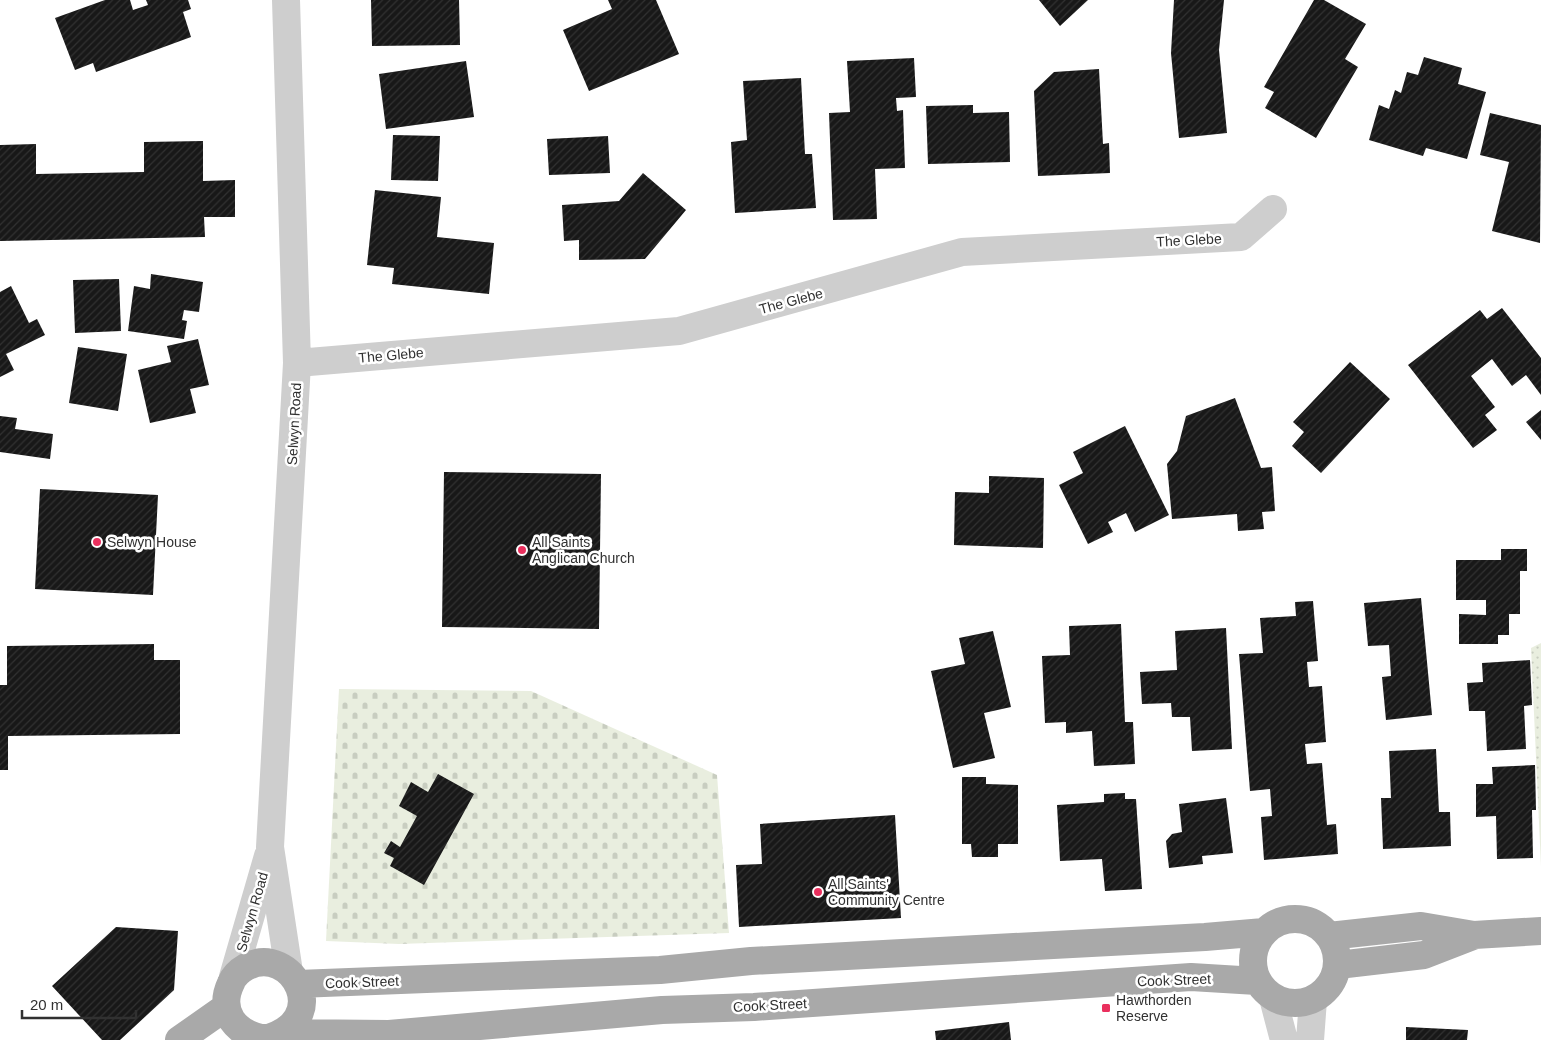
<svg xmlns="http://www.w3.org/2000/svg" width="1541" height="1040" viewBox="0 0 1541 1040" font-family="Arial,sans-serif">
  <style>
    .green { fill: url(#green-dots) }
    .cemetery { fill: url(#cemetery-stones) }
    .building { fill: url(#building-hatch) }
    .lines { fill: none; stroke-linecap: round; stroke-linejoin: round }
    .minor { stroke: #cecece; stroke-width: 28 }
    .major { stroke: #a9a9a9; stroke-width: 28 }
    .poi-dot { fill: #ea305e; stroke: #fff; stroke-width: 2 }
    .labels { text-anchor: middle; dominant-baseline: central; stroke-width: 5; stroke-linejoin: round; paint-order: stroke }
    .street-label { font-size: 14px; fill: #313131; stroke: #fff }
    .poi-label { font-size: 14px; fill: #313131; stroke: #fff; text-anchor: start }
  </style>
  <defs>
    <pattern id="green-dots" width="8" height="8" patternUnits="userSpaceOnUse" patternTransform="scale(1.25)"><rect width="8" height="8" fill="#e9eedf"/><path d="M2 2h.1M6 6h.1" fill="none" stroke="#c8cdc0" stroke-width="1.8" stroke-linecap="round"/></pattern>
    <pattern id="cemetery-stones" width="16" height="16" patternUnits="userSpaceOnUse" patternTransform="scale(1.25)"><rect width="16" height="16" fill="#e9eedf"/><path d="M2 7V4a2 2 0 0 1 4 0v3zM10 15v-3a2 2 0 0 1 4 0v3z" fill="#c8cdc0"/></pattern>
    <pattern id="building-hatch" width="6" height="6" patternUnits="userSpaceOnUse" patternTransform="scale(1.25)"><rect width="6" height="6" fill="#181818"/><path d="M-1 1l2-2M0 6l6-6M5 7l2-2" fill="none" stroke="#313131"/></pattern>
  </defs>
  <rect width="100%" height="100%" fill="#fff"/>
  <path class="green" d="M 1541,643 L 1541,866 L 1531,648 Z"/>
  <path class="cemetery" d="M 339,689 L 531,691 L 717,775 L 729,933 L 399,944 L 326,941 Z"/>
  <path class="building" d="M 105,0 L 130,0 L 133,10 L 148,5 L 146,0 L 188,0 L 191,9 L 183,12 L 191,37 L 96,72 L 93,63 L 75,70 L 55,18 Z
    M 371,0 L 459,0 L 460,45 L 372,46 Z
    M 608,0 L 656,0 L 679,54 L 589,91 L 563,30 L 612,9 Z
    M 1039,0 L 1088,0 L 1060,26 Z
    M 1174,0 L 1224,0 L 1219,50 L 1227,133 L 1179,138 L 1171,53 Z
    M 1314,0 L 1324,0 L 1366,24 L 1345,59 L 1358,67 L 1316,138 L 1265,108 L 1274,92 L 1264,87 Z
    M 1424,57 L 1462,68 L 1458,84 L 1486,92 L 1467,159 L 1426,148 L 1423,156 L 1369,140 L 1379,105 L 1389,109 L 1395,90 L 1401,93 L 1407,72 L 1418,75 Z
    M 914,58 L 916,97 L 896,98 L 897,111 L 903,110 L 905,168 L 875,169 L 877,219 L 833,220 L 829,113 L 850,112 L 847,61 Z
    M 466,61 L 474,117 L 386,129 L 379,74 Z
    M 1099,69 L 1103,144 L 1109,143 L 1110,173 L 1038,176 L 1034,91 L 1054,72 Z
    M 801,78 L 805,154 L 812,154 L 816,208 L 735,213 L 731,142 L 747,140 L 743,81 Z
    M 973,105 L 973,113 L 1009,112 L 1010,162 L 928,164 L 926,106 Z
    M 1490,113 L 1541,125 L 1540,243 L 1492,231 L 1509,162 L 1480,155 Z
    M 393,135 L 440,136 L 438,181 L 391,180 Z
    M 608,136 L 610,173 L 549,175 L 547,139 Z
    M 203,141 L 203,181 L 235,180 L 235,217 L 204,217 L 205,237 L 0,241 L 0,145 L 36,144 L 36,174 L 144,172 L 144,142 Z
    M 643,173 L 686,210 L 645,259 L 579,260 L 579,240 L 564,241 L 562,205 L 619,201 Z
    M 375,190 L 441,197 L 437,237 L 494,243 L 489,294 L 392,284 L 394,268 L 367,265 Z
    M 151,274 L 203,282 L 199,312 L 184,310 L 182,320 L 187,321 L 184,339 L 128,331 L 134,286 L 150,289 Z
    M 119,279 L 121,331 L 75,333 L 73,280 Z
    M 11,286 L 29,323 L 37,319 L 45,335 L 6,354 L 14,370 L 0,377 L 0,292 Z
    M 1502,308 L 1541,358 L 1541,395 L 1526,375 L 1512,386 L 1492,359 L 1471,376 L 1495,407 L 1485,415 L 1497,430 L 1473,448 L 1408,365 L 1480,310 L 1487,319 Z
    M 198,339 L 209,385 L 190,389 L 196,413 L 150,423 L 138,370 L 171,362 L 167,346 Z
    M 78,347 L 127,354 L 118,411 L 69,403 Z
    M 1350,362 L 1390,399 L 1321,473 L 1292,446 L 1304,432 L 1293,422 Z
    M 1235,398 L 1261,468 L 1272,467 L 1275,511 L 1262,512 L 1264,529 L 1238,531 L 1237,514 L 1172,519 L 1167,464 L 1177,451 L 1186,416 Z
    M 1541,410 L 1541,440 L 1526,422 Z
    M 0,416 L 17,418 L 15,429 L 53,434 L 50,459 L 0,452 Z
    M 1125,426 L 1169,515 L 1135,532 L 1126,513 L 1108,522 L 1113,532 L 1088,544 L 1059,485 L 1083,473 L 1073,452 Z
    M 444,472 L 601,474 L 599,629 L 442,627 Z
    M 989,476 L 1044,478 L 1043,548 L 954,545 L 955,492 L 989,493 Z
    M 40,489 L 158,495 L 153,595 L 35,589 Z
    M 1501,549 L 1527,549 L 1527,571 L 1520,571 L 1520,614 L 1509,614 L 1509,635 L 1498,635 L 1498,644 L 1459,644 L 1459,614 L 1486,615 L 1486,600 L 1456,600 L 1456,560 L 1501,560 Z
    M 1421,598 L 1432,715 L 1386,720 L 1382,677 L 1391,676 L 1389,645 L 1368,646 L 1364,603 Z
    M 1313,601 L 1318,661 L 1307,662 L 1309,687 L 1322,686 L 1326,742 L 1305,744 L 1307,764 L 1322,763 L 1327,825 L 1336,824 L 1338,854 L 1264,860 L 1261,817 L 1272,816 L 1270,789 L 1250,791 L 1239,654 L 1263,653 L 1260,618 L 1296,616 L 1295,602 Z
    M 1121,624 L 1125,722 L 1133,722 L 1135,764 L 1094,766 L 1092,731 L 1066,733 L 1066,722 L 1045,723 L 1042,656 L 1070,655 L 1069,626 Z
    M 1226,628 L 1232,749 L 1192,751 L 1190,717 L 1172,717 L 1171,703 L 1142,704 L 1140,672 L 1177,670 L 1175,631 Z
    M 993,631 L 1011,707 L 984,713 L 995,758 L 953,768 L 931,671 L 965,664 L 959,638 Z
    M 154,644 L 154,660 L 180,660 L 180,734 L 8,736 L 8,770 L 0,770 L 0,685 L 7,685 L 7,646 Z
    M 1530,660 L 1532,705 L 1524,706 L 1526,749 L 1487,751 L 1485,711 L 1469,711 L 1467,683 L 1483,682 L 1482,663 Z
    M 1436,749 L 1439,812 L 1450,812 L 1451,846 L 1383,849 L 1381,798 L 1391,798 L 1389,751 Z
    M 1535,765 L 1536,810 L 1532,810 L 1533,858 L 1497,859 L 1496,816 L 1476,817 L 1476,784 L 1493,784 L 1492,767 Z
    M 438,774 L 474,794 L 424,885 L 390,866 L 394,858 L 384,853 L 391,841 L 400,847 L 417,816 L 399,806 L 411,782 L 428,792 Z
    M 962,777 L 986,777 L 986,784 L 1018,785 L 1018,844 L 998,844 L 998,857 L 972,857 L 971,844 L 962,844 Z
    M 1125,793 L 1125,799 L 1136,799 L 1142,889 L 1105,891 L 1102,859 L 1060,861 L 1057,805 L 1104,802 L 1104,794 Z
    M 1226,798 L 1233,853 L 1202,856 L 1203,864 L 1169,868 L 1166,841 L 1172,834 L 1182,832 L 1179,804 Z
    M 895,815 L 901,918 L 739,927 L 736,865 L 762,864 L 760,824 Z
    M 116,927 L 178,931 L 174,990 L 120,1040 L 102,1040 L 52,986 Z
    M 1009,1022 L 1011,1040 L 936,1040 L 935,1031 Z
    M 1406,1027 L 1468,1030 L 1467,1040 L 1406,1040 Z"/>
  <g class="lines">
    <path class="minor" d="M 286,0 L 297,363 L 270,847 L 289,972
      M 297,363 L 679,331 L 962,252 L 1241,237 L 1273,209
      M 233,977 L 268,856
      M 1273,998 L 1284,1040
      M 1310,1040 L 1313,1000"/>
    <path class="major" d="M1253 961a42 42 0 1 1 84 0a42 42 0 1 1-84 0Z
      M 1329,936 L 1421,926 L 1474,935 L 1541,931
      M 1338,965 L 1424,955 L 1473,936
      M 298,984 L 660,970 L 751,961 L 1205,937 L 1264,932
      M 283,1033 L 389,1034 L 662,1010 L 754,1007 L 1191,977 L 1257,981
      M 179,1040 L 226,1007
      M 261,1040 C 337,1023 292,942 246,967 C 239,971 234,975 231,983 C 217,1012 236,1034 265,1039"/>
  </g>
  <g class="poi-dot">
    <circle cx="97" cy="542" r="5"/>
    <circle cx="522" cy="550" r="5"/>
    <circle cx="818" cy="892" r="5"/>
    <rect x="1101" y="1003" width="10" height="10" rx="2.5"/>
  </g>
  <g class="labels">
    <g class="street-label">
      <text transform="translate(1189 240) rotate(-3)">The Glebe</text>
      <text transform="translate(791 301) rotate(-15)">The Glebe</text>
      <text transform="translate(391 355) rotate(-5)">The Glebe</text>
      <text transform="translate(294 424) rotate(-87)">Selwyn Road</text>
      <text transform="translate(252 912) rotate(-74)">Selwyn Road</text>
      <text transform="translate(1174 980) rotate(-2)">Cook Street</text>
      <text transform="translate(362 982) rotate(-2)">Cook Street</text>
      <text transform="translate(770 1005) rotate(-3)">Cook Street</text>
    </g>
    <g class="poi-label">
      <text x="107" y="542">Selwyn House</text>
      <text x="532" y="542">All Saints<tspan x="532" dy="16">Anglican Church</tspan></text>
      <text x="828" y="884">All Saints'<tspan x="828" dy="16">Community Centre</tspan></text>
      <text x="1116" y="1000">Hawthorden<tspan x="1116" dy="16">Reserve</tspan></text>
    </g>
  </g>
  <path d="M22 1010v8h114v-8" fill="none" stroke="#313131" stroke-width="2.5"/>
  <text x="30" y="1010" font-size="15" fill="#313131" stroke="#ffffff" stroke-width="4" paint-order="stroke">20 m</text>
</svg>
